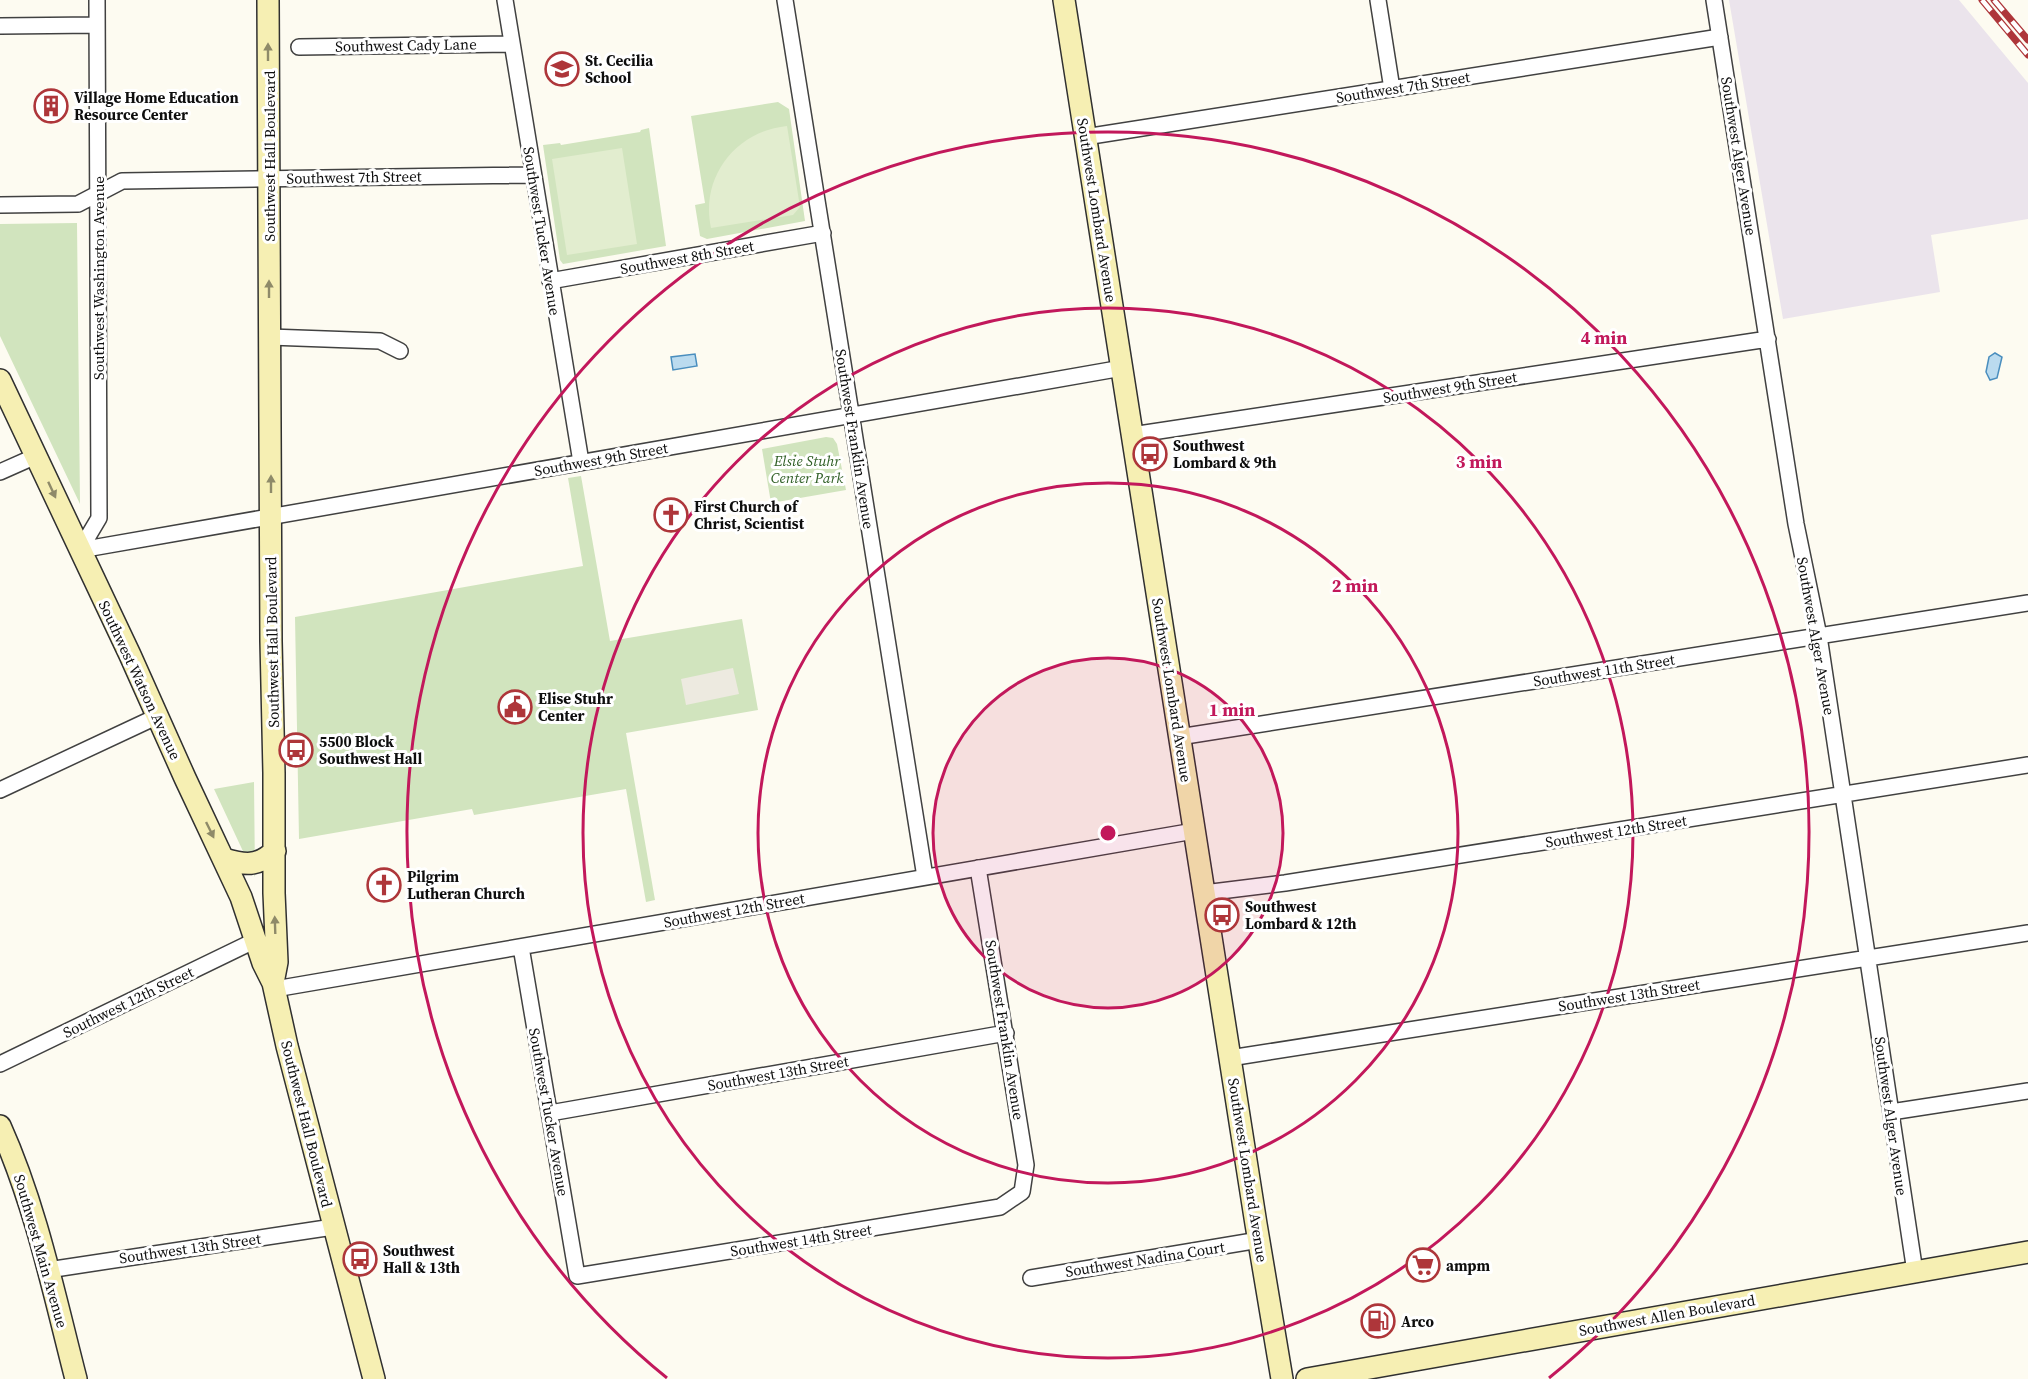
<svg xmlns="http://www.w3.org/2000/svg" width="2028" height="1379" viewBox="0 0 2028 1379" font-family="'Source Serif 4',serif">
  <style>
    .industrial { fill: #ebe4ec }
    .green { fill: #d1e4be }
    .pitch { fill: #e2edcf }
    .plaza { fill: #edeae0 }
    .water { fill: #bbdbef; stroke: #4a8ebe; stroke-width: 1.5 }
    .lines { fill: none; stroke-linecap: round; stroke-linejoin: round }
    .street-casing { stroke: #414141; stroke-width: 18 }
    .secondary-casing { stroke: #303030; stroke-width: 24 }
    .street { stroke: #fff; stroke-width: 15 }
    .secondary { stroke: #f6efb3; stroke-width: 21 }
    .rail-casing { stroke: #ae363a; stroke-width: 7 }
    .rail { stroke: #fff; stroke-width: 4.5; stroke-dasharray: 14; stroke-linecap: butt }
    .oneway { fill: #8e8a69 }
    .ring { fill: none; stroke: #c2185b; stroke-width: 3 }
    .labels { text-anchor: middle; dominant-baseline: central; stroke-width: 6; stroke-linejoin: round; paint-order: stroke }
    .street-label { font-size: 15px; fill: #0e0e0e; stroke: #fff }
    .poi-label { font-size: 15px; font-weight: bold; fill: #0e0e0e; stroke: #fff; text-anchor: start }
    .park-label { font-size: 15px; font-style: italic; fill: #305f26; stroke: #fff }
    .centre { fill: #c2185b; stroke: #fff; stroke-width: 3 }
    .ring-label { font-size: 18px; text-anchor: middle; font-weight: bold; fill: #c2185b; stroke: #fff; stroke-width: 6; stroke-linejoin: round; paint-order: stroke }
  </style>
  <rect width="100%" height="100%" fill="#fdfbf1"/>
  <path class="industrial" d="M 1729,0 L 1959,0 L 2028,83 L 2028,219 L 1931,235 L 1940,292 L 1783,319 Z"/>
  <path class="green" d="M 778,102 L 789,109 L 805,221 L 707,239 L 700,236 L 695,205 L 705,203 L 691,116 Z
    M 649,128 L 666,246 L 563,264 L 560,260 L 543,145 L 560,143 L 561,145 L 640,132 L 641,130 Z
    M 77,223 L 80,504 L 0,336 L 0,224 Z
    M 826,437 L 833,438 L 837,444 L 846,490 L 771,503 L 762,449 Z
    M 581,476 L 610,641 L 742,619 L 758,710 L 626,733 L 655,900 L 646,902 L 626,789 L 474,815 L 472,809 L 299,839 L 295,617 L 583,566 L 568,478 Z
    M 254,782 L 255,877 L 214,789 Z"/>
  <path class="pitch" d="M 787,126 L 800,207 L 793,215 L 711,228 C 700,177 736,131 787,126 Z
    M 622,148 L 637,244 L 567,255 L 552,159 Z"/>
  <path class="plaza" d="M 733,668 L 739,694 L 686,705 L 681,679 Z"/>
  <path class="water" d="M 1995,353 L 2002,357 L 1997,378 L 1990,380 L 1986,372 L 1989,357 Z
    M 695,354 L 697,366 L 673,370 L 671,357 Z"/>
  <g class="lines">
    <defs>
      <path id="street" d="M 505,0 L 581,462
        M 785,0 L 925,877
        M 1378,0 L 1392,89
        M 1714,0 L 1796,524 L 1819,636 L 1915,1272
        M 0,26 L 97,25
        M 299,47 L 512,44
        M 1085,137 L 1720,37
        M 0,205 L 78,204 L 122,181 L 533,175
        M 550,281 L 823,233
        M 270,337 L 380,341 L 400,351
        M 1132,435 L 1768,339
        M 0,472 L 36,456
        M 80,550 L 1122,368
        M 80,550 L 99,518 L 97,0
        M 1179,737 L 2028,603
        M 0,790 L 158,716
        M 1204,893 L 1285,883 L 2028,765
        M 521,947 L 577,1276 L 1000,1207 L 1022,1192 L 1026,1165 L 978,868
        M 275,989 L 1194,831
        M 1230,1058 L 2028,933
        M 0,1064 L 256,940
        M 1891,1112 L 2028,1091
        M 550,1113 L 1006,1033
        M 48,1270 L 333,1227
        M 1031,1278 L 1259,1240"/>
      <path id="secondary" d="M 268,0 L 271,641 L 274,773 L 274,893 L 277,962 L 273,983 L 287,1046 L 374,1379
        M 1064,0 L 1256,1224 L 1282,1379
        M 0,380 L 130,655 L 185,778 L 241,897 L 263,963 L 273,983
        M 224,859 C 245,865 257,867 275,851
        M 0,1126 C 36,1206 54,1294 76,1379
        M 1307,1379 L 2028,1252"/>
    </defs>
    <use href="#street" class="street-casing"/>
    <use href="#secondary" class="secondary-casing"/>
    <use href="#street" class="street"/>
    <use href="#secondary" class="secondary"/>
    <defs>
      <path id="rail" d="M 1982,0 L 2028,55
        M 1994,0 L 2028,40"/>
    </defs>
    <use href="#rail" class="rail-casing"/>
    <use href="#rail" class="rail"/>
  </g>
  <defs><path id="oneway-solid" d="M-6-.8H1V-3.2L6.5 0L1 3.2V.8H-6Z" transform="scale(1.5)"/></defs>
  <g class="oneway">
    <use href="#oneway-solid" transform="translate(268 52) rotate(-90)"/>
    <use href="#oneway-solid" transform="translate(269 289) rotate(-90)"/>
    <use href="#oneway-solid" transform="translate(271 484) rotate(-90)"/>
    <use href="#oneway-solid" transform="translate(52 490) rotate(65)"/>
    <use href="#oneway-solid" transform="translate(210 830) rotate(64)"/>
    <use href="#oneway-solid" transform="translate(275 925) rotate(-92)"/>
  </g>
  <circle cx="1108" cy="833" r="175" fill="#c2185b" fill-opacity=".12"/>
  <g class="ring">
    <circle cx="1108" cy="833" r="175"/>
    <circle cx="1108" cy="833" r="350"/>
    <circle cx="1108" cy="833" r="525"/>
    <path d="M667 1378A701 701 0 1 1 1549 1378"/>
  </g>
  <defs>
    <symbol id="school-ring" viewBox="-11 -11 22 22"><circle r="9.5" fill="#fff" stroke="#ae363a" stroke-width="1.5"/><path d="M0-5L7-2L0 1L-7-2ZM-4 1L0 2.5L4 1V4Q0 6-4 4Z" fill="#ae363a"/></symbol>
    <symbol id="building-ring" viewBox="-11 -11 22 22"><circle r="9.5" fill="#fff" stroke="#ae363a" stroke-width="1.5"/><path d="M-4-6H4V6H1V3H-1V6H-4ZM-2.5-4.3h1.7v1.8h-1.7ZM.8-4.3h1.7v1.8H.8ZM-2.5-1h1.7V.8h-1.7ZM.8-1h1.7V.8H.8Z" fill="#ae363a"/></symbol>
    <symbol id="bus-ring" viewBox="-11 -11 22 22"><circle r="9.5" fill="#fff" stroke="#ae363a" stroke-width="1.5"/><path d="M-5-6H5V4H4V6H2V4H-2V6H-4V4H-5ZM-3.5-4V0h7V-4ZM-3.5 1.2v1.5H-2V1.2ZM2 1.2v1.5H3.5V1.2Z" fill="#ae363a"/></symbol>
    <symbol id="church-ring" viewBox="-11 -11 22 22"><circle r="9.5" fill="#fff" stroke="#ae363a" stroke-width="1.5"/><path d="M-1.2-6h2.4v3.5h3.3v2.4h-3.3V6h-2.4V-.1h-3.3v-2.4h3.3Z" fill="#ae363a"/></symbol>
    <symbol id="civic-ring" viewBox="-11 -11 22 22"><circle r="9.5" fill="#fff" stroke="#ae363a" stroke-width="1.5"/><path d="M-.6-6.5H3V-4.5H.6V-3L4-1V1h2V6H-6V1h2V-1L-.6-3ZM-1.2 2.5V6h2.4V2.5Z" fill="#ae363a"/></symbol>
    <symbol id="supermarket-ring" viewBox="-11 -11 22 22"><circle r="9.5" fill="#fff" stroke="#ae363a" stroke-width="1.5"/><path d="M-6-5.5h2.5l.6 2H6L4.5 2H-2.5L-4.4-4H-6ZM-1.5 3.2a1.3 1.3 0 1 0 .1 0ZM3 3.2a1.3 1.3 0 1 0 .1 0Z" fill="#ae363a"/></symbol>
    <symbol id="fuel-ring" viewBox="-11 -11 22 22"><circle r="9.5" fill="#fff" stroke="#ae363a" stroke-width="1.5"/><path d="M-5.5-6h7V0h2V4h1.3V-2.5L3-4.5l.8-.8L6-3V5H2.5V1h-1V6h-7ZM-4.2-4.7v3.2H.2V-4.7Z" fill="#ae363a"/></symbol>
  </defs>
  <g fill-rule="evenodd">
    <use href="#school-ring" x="543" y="50" width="38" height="38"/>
    <use href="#building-ring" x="32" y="87" width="38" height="38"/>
    <use href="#bus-ring" x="1131" y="435" width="38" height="38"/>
    <use href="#church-ring" x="652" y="496" width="38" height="38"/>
    <use href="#civic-ring" x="496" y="688" width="38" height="38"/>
    <use href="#bus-ring" x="277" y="731" width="38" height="38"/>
    <use href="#church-ring" x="365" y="866" width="38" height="38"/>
    <use href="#bus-ring" x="1203" y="896" width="38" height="38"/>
    <use href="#bus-ring" x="341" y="1240" width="38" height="38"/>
    <use href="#supermarket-ring" x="1404" y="1246" width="38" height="38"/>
    <use href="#fuel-ring" x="1359" y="1302" width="38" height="38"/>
  </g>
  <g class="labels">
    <g class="street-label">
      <text transform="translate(406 45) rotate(-1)">Southwest Cady Lane</text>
      <text transform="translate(1403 87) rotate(-9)">Southwest 7th Street</text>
      <text transform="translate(269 156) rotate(-90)">Southwest Hall Boulevard</text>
      <text transform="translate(1739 156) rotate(81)">Southwest Alger Avenue</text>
      <text transform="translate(354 177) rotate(-1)">Southwest 7th Street</text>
      <text transform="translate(1097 210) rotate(81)">Southwest Lombard Avenue</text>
      <text transform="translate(542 231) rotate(81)">Southwest Tucker Avenue</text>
      <text transform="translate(687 257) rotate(-10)">Southwest 8th Street</text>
      <text transform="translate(98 278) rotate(-90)">Southwest Washington Avenue</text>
      <text transform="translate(1450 387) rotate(-9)">Southwest 9th Street</text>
      <text transform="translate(855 439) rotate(81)">Southwest Franklin Avenue</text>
      <text transform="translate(601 459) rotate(-10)">Southwest 9th Street</text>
      <text transform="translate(1816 636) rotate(80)">Southwest Alger Avenue</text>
      <text transform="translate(272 642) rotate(-91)">Southwest Hall Boulevard</text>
      <text transform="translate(1604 670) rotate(-9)">Southwest 11th Street</text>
      <text transform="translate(140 680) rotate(65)">Southwest Watson Avenue</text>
      <text transform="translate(1172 690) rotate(81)">Southwest Lombard Avenue</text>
      <text transform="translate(1616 831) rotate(-9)">Southwest 12th Street</text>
      <text transform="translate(734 910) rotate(-10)">Southwest 12th Street</text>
      <text transform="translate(1629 995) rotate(-9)">Southwest 13th Street</text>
      <text transform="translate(128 1002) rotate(-26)">Southwest 12th Street</text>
      <text transform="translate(1005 1030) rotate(81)">Southwest Franklin Avenue</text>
      <text transform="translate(778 1073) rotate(-10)">Southwest 13th Street</text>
      <text transform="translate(549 1112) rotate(80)">Southwest Tucker Avenue</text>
      <text transform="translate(1891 1116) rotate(82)">Southwest Alger Avenue</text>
      <text transform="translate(307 1124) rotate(76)">Southwest Hall Boulevard</text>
      <text transform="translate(1248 1170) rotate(81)">Southwest Lombard Avenue</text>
      <text transform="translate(801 1240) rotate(-9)">Southwest 14th Street</text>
      <text transform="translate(190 1248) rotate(-8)">Southwest 13th Street</text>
      <text transform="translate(41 1251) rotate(74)">Southwest Main Avenue</text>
      <text transform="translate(1145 1259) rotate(-9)">Southwest Nadina Court</text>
      <text transform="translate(1667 1315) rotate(-10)">Southwest Allen Boulevard</text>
    </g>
    <g class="poi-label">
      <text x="585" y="60">St. Cecilia<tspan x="585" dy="17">School</tspan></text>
      <text x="74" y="97">Village Home Education<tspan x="74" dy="17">Resource Center</tspan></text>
      <text x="1173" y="445">Southwest<tspan x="1173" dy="17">Lombard &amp; 9th</tspan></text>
      <text x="694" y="506">First Church of<tspan x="694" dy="17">Christ, Scientist</tspan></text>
      <text x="538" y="698">Elise Stuhr<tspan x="538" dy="17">Center</tspan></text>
      <text x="319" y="741">5500 Block<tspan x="319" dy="17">Southwest Hall</tspan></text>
      <text x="407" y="876">Pilgrim<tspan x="407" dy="17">Lutheran Church</tspan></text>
      <text x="1245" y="906">Southwest<tspan x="1245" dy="17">Lombard &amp; 12th</tspan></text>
      <text x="383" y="1250">Southwest<tspan x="383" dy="17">Hall &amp; 13th</tspan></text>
      <text x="1446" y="1265">ampm</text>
      <text x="1401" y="1321">Arco</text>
    </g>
    <g class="park-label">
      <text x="807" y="460">Elsie Stuhr<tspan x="807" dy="17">Center Park</tspan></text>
    </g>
  </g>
  <circle cx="1108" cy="833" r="9" class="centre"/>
  <g class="ring-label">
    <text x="1604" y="344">4 min</text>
    <text x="1479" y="468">3 min</text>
    <text x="1355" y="592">2 min</text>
    <text x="1232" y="716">1 min</text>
  </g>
</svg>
